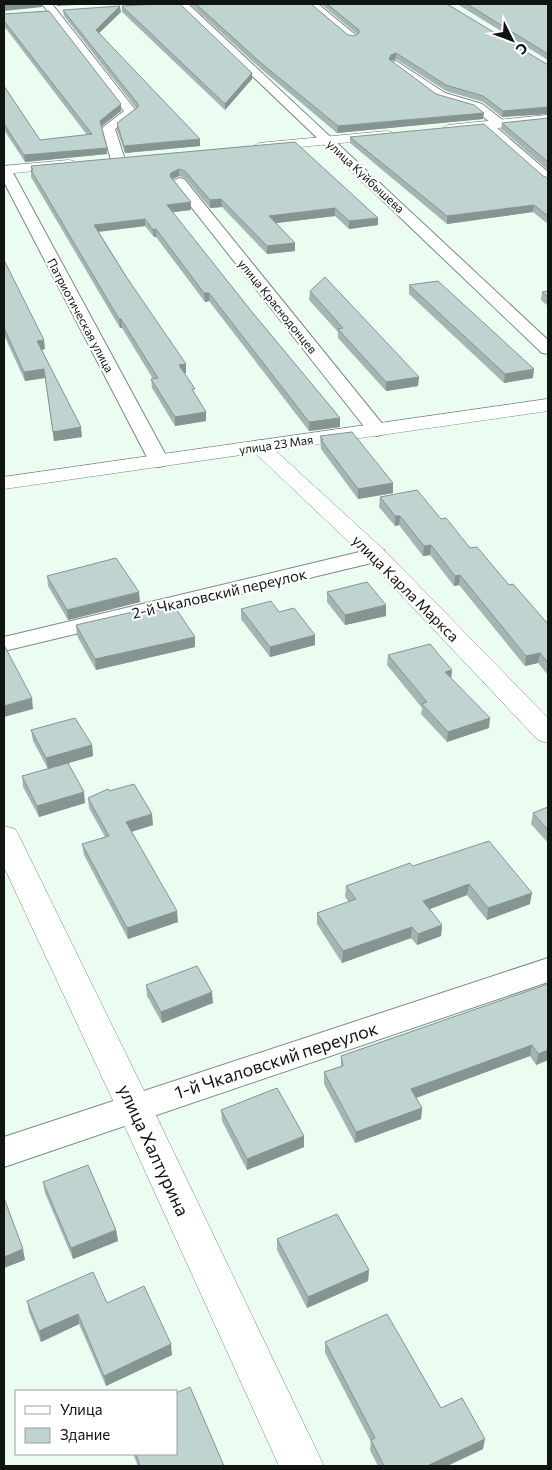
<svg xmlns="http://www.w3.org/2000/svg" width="552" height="1470" viewBox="0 0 552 1470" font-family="Commissioner,sans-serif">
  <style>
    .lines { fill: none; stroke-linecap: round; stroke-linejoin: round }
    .minor-casing { stroke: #7b8a80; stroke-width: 2 }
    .tertiary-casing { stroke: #7b8a80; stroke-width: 1 }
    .secondary-casing { stroke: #7b8a80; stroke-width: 1 }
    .minor { fill: #fff; fill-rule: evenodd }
    .tertiary { fill: #fff; fill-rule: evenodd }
    .secondary { fill: #fff; fill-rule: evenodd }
    .wall { fill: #a4b5b3 }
    .shaded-wall { fill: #869492 }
    .building { fill: #bfd3d0; stroke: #869492 }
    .labels { text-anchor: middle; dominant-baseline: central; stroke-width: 4.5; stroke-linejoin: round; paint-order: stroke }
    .far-street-label { font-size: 12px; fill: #0f1511; stroke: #fff }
    .street-label { font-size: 15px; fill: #0f1511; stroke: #fff }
    .near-street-label { font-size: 18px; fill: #0f1511; stroke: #fff }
  </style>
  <rect width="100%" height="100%" fill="#ebfcf1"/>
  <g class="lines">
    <defs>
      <path id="minor" d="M 42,4 L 52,4 L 137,112 L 115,129 L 125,160 L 123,163 L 118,164 L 111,160 L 102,128 L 124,111 Z
        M 177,4 L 188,4 L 548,340 L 548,354 L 542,353 Z
        M 307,4 L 318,4 L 358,37 L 353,40 L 349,39 Z
        M 396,61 L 445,93 L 482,104 L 504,121 L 506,124 L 504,127 L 496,127 L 548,172 L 548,183 L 543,182 L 480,125 L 482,122 L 490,122 L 474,110 L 437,99 L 392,66 L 390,64 L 392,62 Z
        M 4,165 L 11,169 L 169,461 L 166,465 L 159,467 L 152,465 L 149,461 L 4,182 Z
        M 179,178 L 184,179 L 384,426 L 387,430 L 384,434 L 377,436 L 370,434 L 174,185 L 172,182 Z
        M 376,548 L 384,550 L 387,555 L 384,560 L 4,651 L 4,637 Z
        M 548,958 L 548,982 L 4,1167 L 4,1137 Z"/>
      <path id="tertiary" d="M 259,440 L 266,442 L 384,550 L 548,718 L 548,743 L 538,740 L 368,560 L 252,450 L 249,446 L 252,442 Z
        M 4,826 L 15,829 L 19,836 L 152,1107 L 324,1466 L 279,1466 L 116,1107 L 4,867 Z"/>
      <path id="secondary" d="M 548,115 L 548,123 L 448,133 L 441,129 L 448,125 Z
        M 387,131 L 392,132 L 394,135 L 392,138 L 259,151 L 252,147 L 259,143 Z
        M 69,160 L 74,161 L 76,164 L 74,167 L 4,174 L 4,166 Z
        M 548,399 L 548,411 L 4,489 L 4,477 Z"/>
    </defs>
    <use href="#minor" class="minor-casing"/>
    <use href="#tertiary" class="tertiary-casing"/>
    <use href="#secondary" class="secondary-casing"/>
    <use href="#minor" class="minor"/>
    <use href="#tertiary" class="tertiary"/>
    <use href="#secondary" class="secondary"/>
  </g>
  <path class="wall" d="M 190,4 L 311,4 L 348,35 L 354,36 L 357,34 L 321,4 L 447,4 L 548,65 L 548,114 L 502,117 L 483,102 L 446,91 L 396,59 L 391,61 L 436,94 L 483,119 L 337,133 L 261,69 Z
    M 457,4 L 548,4 L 548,60 Z
    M 122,6 L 252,73 L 252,79 L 225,110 L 122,12 Z
    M 63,10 L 121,12 L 99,33 L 200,146 L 125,153 L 117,130 L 117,123 L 136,108 L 64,16 Z
    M 4,14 L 121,111 L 101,127 L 107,154 L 25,162 L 4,130 L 4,86 L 40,140 L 87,135 L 4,26 Z
    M 548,118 L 548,170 L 501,129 L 502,123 Z
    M 350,137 L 548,178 L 548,224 L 533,212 L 447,224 L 350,143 Z
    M 295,142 L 378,225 L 349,229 L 335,216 L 276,223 L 295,243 L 295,251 L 267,254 L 222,207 L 210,208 L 185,178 L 179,176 L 173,179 L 191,202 L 191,210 L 172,212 L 252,312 L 340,418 L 340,427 L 309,431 L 209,301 L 205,302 L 156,237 L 154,237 L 145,226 L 99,232 L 186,373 L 184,373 L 195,395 L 206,412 L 206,421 L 175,426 L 152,388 L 151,379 L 153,379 L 122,328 L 120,328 L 31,177 L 31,166 Z
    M 4,260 L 45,349 L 42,350 L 82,437 L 54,441 L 45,378 L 25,381 L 4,335 Z
    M 409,285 L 533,378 L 504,383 L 409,294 Z
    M 310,291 L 418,386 L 386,391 L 338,338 L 338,332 L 309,300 Z
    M 548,291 L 548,306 L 541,300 L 542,292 Z
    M 320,436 L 393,493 L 358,499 L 321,449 Z
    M 380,497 L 441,519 L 509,585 L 548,624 L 548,675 L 538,663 L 525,666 L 459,585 L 454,586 L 430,555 L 423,556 L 399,525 L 395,526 L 379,507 Z
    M 47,576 L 140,602 L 68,620 L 48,586 Z
    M 327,592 L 386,616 L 345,625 L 327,602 Z
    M 241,609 L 279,612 L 315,645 L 270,657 L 241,619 Z
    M 152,612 L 195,647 L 96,670 L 77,636 L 76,625 Z
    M 388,655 L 452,670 L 451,678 L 489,728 L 447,742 L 421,714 L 422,708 L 387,665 Z
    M 31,730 L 92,745 L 93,756 L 68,763 L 85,803 L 39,817 L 23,787 L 22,776 L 48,769 L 33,741 Z
    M 109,791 L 153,825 L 132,832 L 178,922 L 128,939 L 84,855 L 82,844 L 105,837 L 89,808 L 88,798 Z
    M 548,807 L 548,843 L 531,824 L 533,813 Z
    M 413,866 L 530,904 L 487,920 L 467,895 L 430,909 L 442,925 L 441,936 L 417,945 L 411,938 L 342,963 L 317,924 L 317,913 L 349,902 L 345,897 L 346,886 Z
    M 548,984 L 548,1060 L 536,1065 L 530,1056 L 416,1098 L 422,1108 L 421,1119 L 355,1143 L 324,1084 L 324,1072 L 341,1066 L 341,1056 Z
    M 146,985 L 213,1003 L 162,1023 L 147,996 Z
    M 221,1110 L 304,1147 L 247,1170 L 222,1121 Z
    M 43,1182 L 116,1230 L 118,1241 L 73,1259 L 45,1193 Z
    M 277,1239 L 369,1270 L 368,1281 L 307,1308 L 277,1250 Z
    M 27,1301 L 107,1303 L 172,1355 L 106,1386 L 79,1324 L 41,1342 L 29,1312 Z
    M 325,1342 L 441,1408 L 483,1449 L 447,1466 L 378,1466 L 370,1450 L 371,1442 L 325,1353 Z
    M 133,1454 L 176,1454 L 224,1466 L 138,1466 Z"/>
  <path class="shaded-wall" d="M 19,4 L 42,4 L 42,7 L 4,11 L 4,5 Z
    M 57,4 L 96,4 L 57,6 Z
    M 120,6 L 121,12 L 96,36 L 96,30 Z
    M 396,53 L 396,59 L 391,61 L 389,59 L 391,55 Z
    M 252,73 L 252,79 L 225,110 L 225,104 Z
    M 121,104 L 121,111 L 100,127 L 100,121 Z
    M 548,107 L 548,114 L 502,117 L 503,111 Z
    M 484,113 L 483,119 L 337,133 L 338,126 Z
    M 200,139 L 200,146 L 125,153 L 124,146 Z
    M 107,148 L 107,154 L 25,162 L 24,155 Z
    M 179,169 L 179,176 L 171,180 L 170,176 L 171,173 Z
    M 221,199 L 222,207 L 210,208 L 210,200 Z
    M 191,202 L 191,210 L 167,213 L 167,205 Z
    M 534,205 L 533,212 L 447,224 L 447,216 Z
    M 335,208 L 335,216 L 269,224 L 269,216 Z
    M 378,218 L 378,225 L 349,229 L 349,221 Z
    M 145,219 L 145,226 L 95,232 L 94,225 Z
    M 156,229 L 156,237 L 154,237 L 153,230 Z
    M 295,243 L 295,251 L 267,254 L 267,246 Z
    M 204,293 L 209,293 L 209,301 L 205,302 Z
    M 119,319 L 121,319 L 122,328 L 120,328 Z
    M 44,340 L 45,349 L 38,350 L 37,341 Z
    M 186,364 L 186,373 L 179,374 L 179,365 Z
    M 44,369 L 45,378 L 25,381 L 24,372 Z
    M 534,369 L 533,378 L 504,383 L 505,374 Z
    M 419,377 L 418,386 L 386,391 L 386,382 Z
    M 206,412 L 206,421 L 175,426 L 175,417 Z
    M 340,418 L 340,427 L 309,431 L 309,422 Z
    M 81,427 L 82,437 L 54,441 L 53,432 Z
    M 393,483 L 393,493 L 358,499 L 358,489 Z
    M 395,516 L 400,516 L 399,525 L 395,526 Z
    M 431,545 L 430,555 L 423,556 L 424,546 Z
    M 460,575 L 459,585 L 454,586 L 455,576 Z
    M 139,592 L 140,602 L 68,620 L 67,610 Z
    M 386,605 L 386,616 L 345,625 L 345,615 Z
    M 315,635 L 315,645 L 270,657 L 270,647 Z
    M 195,637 L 195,647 L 96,670 L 95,659 Z
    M 540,653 L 538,663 L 525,666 L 526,656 Z
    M 452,670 L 451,680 L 445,672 Z
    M 32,698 L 33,709 L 4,717 L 4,706 Z
    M 490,718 L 489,728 L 447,742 L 448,732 Z
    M 92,745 L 93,756 L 48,769 L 46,758 Z
    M 84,792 L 85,803 L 39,817 L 37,806 Z
    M 152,814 L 153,825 L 127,833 L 126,822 Z
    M 469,884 L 467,895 L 422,912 L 423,901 Z
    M 532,893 L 530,904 L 487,920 L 488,908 Z
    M 177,911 L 178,922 L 128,939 L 127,928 Z
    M 442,925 L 441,936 L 417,945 L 418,934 Z
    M 412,927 L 411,938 L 342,963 L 343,951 Z
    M 212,992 L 213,1003 L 162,1023 L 161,1012 Z
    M 532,1045 L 530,1056 L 410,1100 L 411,1089 Z
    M 548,1050 L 548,1060 L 536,1065 L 538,1054 Z
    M 422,1108 L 421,1119 L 355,1143 L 356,1132 Z
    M 304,1136 L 304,1147 L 247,1170 L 247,1159 Z
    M 116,1230 L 118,1241 L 73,1259 L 71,1248 Z
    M 23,1249 L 25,1260 L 4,1268 L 4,1257 Z
    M 369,1270 L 368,1281 L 307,1308 L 308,1297 Z
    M 78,1314 L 79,1324 L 41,1342 L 39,1331 Z
    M 171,1344 L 172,1355 L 106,1386 L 104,1376 Z
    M 485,1439 L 483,1449 L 447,1466 L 427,1466 Z"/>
  <path class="building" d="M 4,4 L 19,4 L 4,5 Z
    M 157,4 L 180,4 L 252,73 L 225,104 L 122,6 Z
    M 196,4 L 311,4 L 348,35 L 354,36 L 359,33 L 359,30 L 327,4 L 447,4 L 548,65 L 548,107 L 503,111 L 483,96 L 446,85 L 396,53 L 391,55 L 389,59 L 436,94 L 474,105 L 484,113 L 338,126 L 261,63 Z
    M 467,4 L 548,4 L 548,54 Z
    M 120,6 L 96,30 L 200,139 L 124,146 L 117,123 L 138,107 L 138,104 L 63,10 Z
    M 49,11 L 121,104 L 100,121 L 107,148 L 24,155 L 4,124 L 4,86 L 40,140 L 92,134 L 4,21 L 4,14 Z
    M 548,118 L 548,162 L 502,123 Z
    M 484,124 L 543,176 L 548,178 L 548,216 L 534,205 L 447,216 L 350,137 Z
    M 295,142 L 378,218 L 349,221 L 335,208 L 269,216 L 295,243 L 267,246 L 221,199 L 210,200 L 185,171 L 179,169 L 171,173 L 170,176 L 191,202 L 167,205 L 252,312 L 340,418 L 309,422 L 209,293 L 204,293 L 156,229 L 153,230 L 145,219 L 94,225 L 125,275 L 186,364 L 179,365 L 195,389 L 192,389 L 206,412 L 175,417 L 151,379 L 158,378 L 121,319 L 119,319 L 31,170 L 33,170 L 31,166 Z
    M 4,260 L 44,340 L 37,341 L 81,427 L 53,432 L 44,369 L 24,372 L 4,328 Z
    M 325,277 L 419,377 L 386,382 L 338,329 L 343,328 L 310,291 Z
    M 438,281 L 534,369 L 505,374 L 409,285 Z
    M 548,291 L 548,297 L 542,292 Z
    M 352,432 L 393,483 L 358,489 L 321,440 L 323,440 L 320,436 Z
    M 417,490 L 441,519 L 446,518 L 470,548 L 477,547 L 509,585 L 513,584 L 548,624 L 548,663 L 540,653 L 526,656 L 460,575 L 455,576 L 431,545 L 424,546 L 400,516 L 395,516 L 380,497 Z
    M 116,558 L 139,592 L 67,610 L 47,576 Z
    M 367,582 L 386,605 L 345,615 L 327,592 Z
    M 271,601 L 279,612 L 294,608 L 315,635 L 270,647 L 241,609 Z
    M 174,606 L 195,637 L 95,659 L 76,625 L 150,608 L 152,612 Z
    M 430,644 L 452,670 L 445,672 L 490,718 L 448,732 L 422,704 L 427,702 L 388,655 Z
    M 4,645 L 32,698 L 4,706 Z
    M 75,718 L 92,745 L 46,758 L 31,730 Z
    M 68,763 L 84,792 L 37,806 L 22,776 Z
    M 134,784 L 152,814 L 126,822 L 177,911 L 127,928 L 82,844 L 109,836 L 88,798 L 108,789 L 109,791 Z
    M 548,807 L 548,830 L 533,813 Z
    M 489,841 L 532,893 L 488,908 L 469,884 L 423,901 L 442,925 L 418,934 L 412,927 L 343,951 L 317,913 L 356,899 L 346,886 L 410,863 L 413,866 Z
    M 197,966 L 212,992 L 161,1012 L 146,985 Z
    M 548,984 L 548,1050 L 538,1054 L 532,1045 L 411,1089 L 422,1108 L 356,1132 L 324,1072 L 343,1066 L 341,1056 Z
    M 277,1088 L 304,1136 L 247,1159 L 221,1110 Z
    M 88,1165 L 116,1230 L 71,1248 L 43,1182 Z
    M 4,1198 L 23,1249 L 4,1257 Z
    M 337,1214 L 369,1270 L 308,1297 L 277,1239 Z
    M 93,1272 L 107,1303 L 144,1286 L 171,1344 L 104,1376 L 78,1314 L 39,1331 L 27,1301 Z
    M 387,1314 L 441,1408 L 462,1398 L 485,1439 L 427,1466 L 384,1466 L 371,1440 L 375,1438 L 325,1342 Z
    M 190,1387 L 224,1466 L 140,1466 L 136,1454 L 176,1454 L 176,1393 Z"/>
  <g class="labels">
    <g class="far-street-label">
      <text transform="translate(366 176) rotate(43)">улица Куйбышева</text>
      <text transform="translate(278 306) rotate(51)">улица Краснодонцев</text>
      <text transform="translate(81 315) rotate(62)">Патриотическая улица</text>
      <text transform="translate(276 444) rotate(-8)">улица 23 Мая</text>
    </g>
    <g class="street-label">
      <text transform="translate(406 588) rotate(45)">улица Карла Маркса</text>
      <text transform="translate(219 593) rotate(-13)">2-й Чкаловский переулок</text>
    </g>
    <g class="near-street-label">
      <text transform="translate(276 1060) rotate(-18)">1-й Чкаловский переулок</text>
      <text transform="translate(154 1150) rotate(65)">улица Халтурина</text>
    </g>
  </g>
  <rect width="552" height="1470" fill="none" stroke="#0f1511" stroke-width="10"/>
  <rect x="15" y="1390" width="162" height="65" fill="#ffffff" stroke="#9fa1a0"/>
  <rect x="25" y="1406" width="25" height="8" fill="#ffffff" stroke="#9fa1a0"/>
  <text x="60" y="1415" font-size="15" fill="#0f1511">Улица</text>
  <rect x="25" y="1428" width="25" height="15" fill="#bfd3d0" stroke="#9fa1a0"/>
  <text x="60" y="1440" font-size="15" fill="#0f1511">Здание</text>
  <g transform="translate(512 40) rotate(132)" stroke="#ffffff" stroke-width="4" paint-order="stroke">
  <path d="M0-4L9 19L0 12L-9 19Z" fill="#0f1511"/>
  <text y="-8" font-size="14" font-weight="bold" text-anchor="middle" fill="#0f1511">С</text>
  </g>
</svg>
